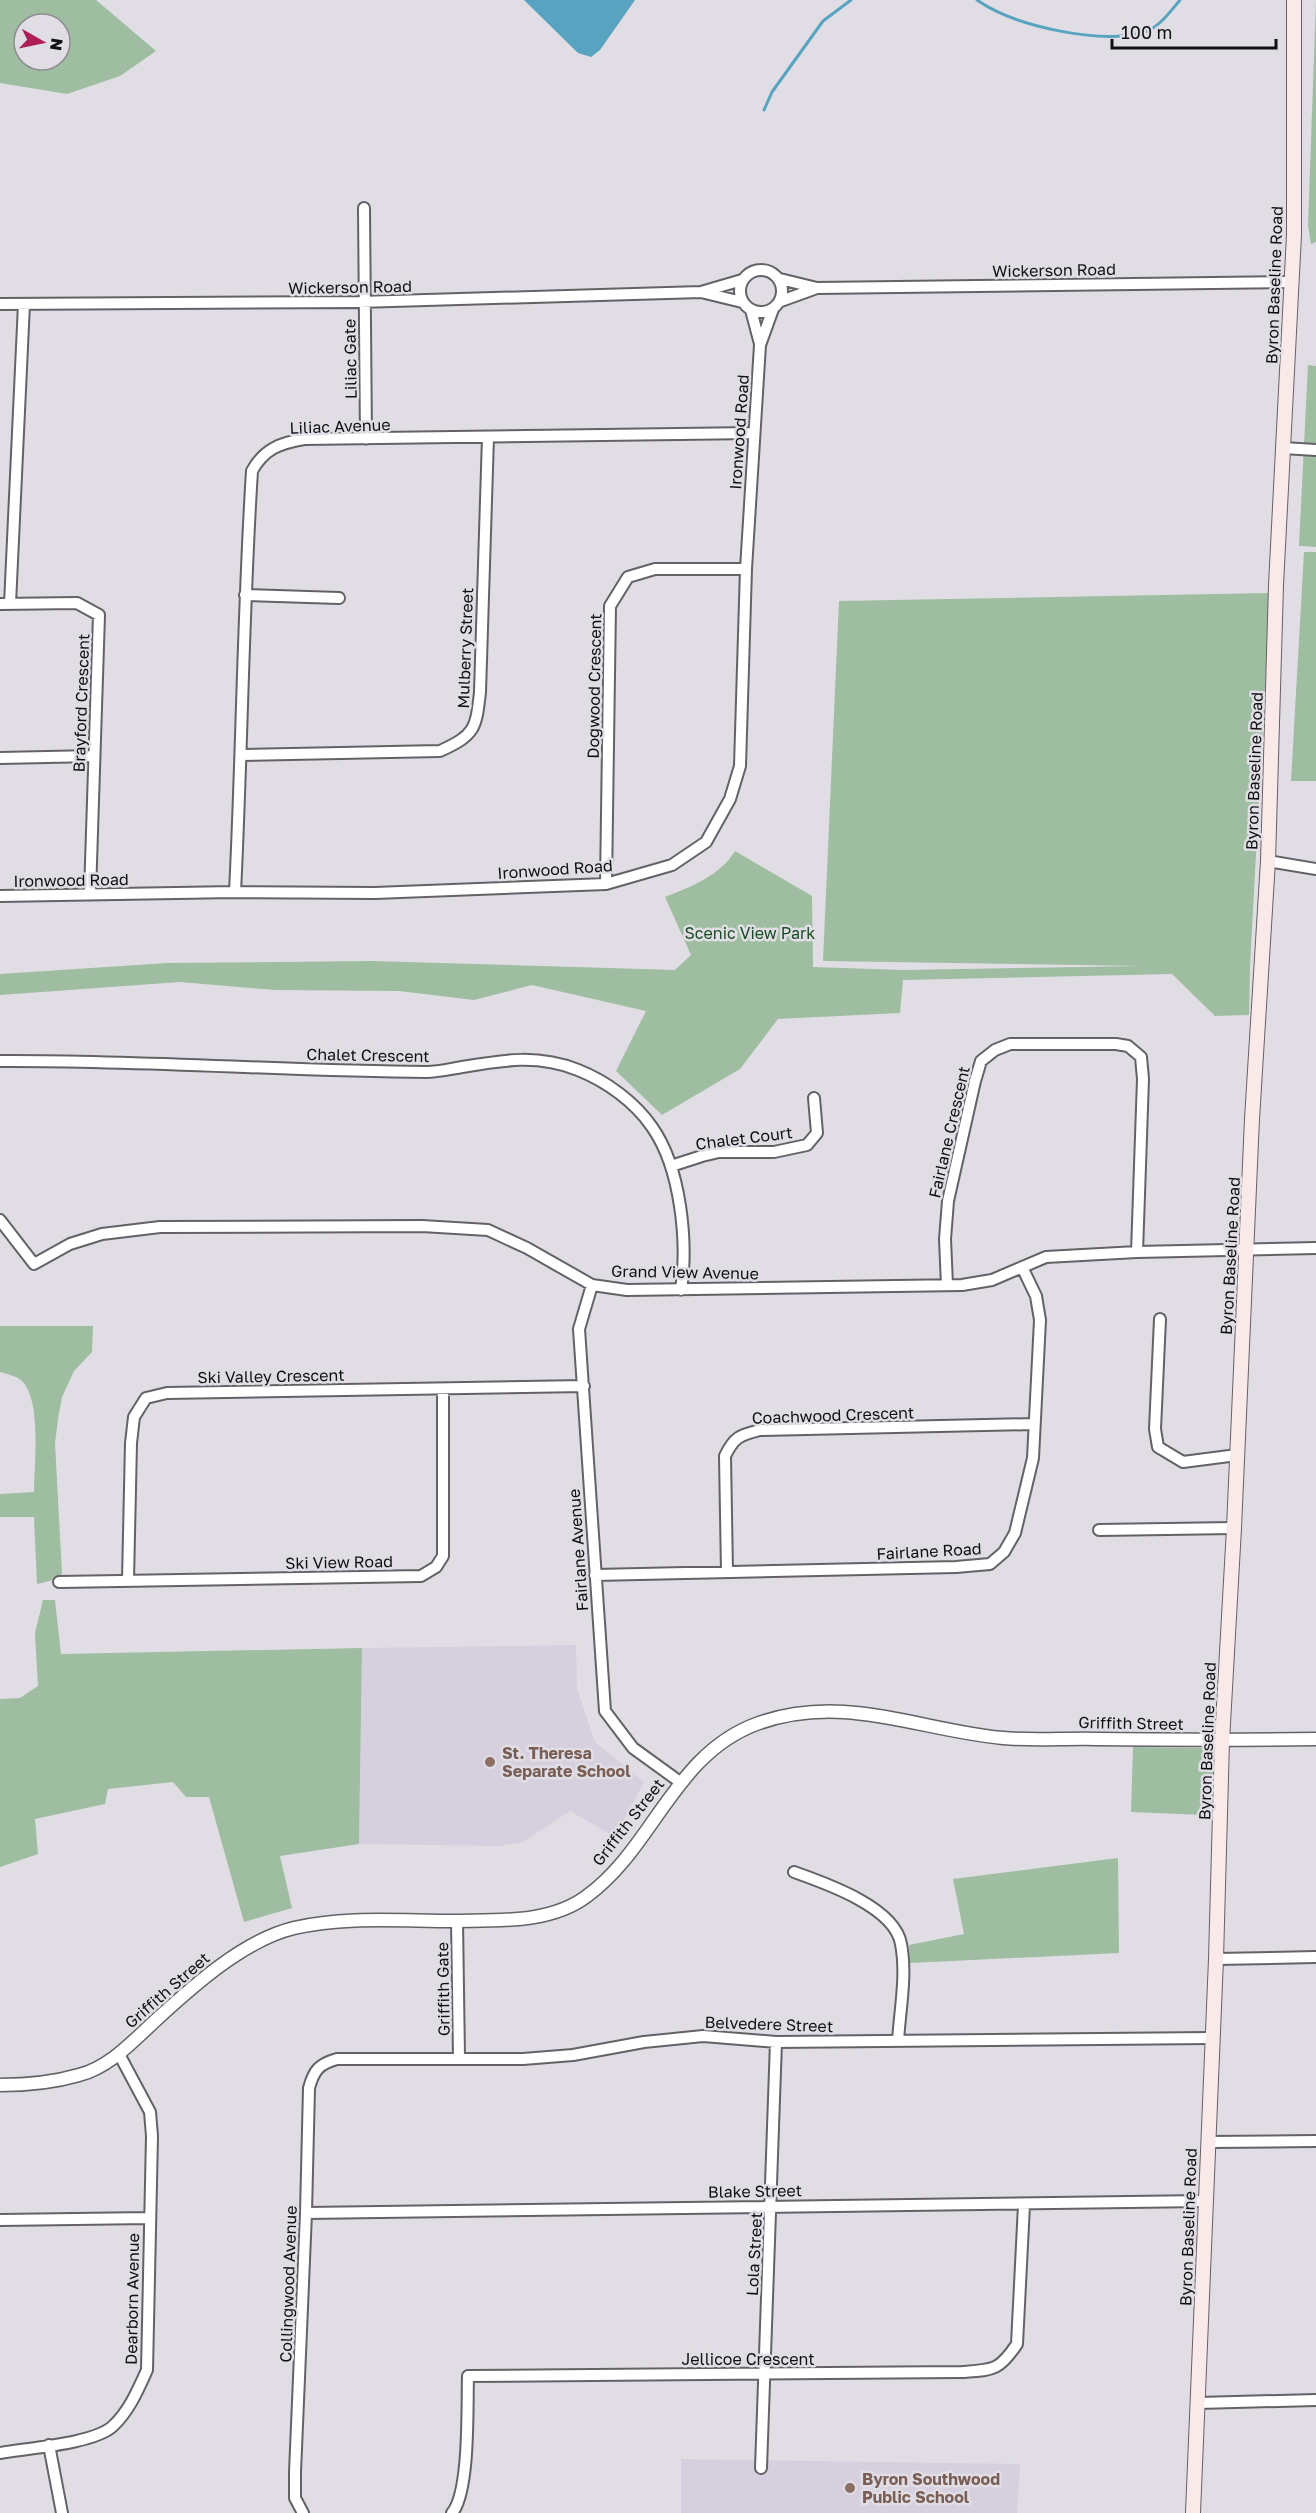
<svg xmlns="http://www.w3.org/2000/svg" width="1316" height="2513" viewBox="0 0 1316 2513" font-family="'Golos Text',sans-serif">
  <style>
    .built { fill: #d6d0de }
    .green { fill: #9ebda1; fill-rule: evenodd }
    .water { fill: #57a3c0 }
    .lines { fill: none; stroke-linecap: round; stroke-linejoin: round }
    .stream { stroke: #57a3c0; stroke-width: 3 }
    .minor-casing { stroke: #646167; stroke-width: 14 }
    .tertiary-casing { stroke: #646167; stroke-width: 15 }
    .secondary-casing { stroke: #646167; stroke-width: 16 }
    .minor { stroke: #fff; stroke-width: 10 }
    .tertiary { stroke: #fff; stroke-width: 12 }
    .secondary { stroke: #fae9e9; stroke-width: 14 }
    .education-dot { fill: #8d6e63; stroke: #e0dde4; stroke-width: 2 }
    .labels { text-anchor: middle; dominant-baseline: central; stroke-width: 5; stroke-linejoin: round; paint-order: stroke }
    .street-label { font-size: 16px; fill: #100f12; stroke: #e0dde4 }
    .park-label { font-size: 16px; fill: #154d21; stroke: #e0dde4 }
    .education-label { font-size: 16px; font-weight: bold; fill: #785e54; stroke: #e0dde4; text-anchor: start }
  </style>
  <rect width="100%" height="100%" fill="#e0dde4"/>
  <path class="built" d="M 576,1645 L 577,1688 L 595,1742 L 644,1782 L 615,1837 L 570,1811 L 523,1842 L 501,1846 L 359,1844 L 362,1648 Z
    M 681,2459 L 1020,2464 L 1017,2513 L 681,2513 Z"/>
  <path class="green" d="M 0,0 L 96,0 L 156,51 L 120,76 L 67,94 L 0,83 ZM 24,24 L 60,24 L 60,60 L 24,60 Z
    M 1316,0 L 1316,242 L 1311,244 L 1308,225 Z
    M 1308,365 L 1316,366 L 1316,547 L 1299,546 Z
    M 1304,552 L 1316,552 L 1316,781 L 1291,781 Z
    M 1270,593 L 1250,966 L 1249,1015 L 1215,1016 L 1172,974 L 903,980 L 900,1013 L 778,1019 L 740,1069 L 662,1115 L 616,1071 L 646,1011 L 532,985 L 474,1000 L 399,991 L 275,990 L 180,982 L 0,995 L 0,974 L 167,963 L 372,961 L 675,970 L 691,955 L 665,897 C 690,887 720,876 735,851 L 812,896 L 813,967 L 903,970 L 1143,966 L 823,961 L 839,601 Z
    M 0,1326 L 93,1326 L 92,1352 L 74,1371 L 62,1397 L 58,1419 L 55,1443 L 62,1574 L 57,1579 L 37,1584 L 34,1517 L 0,1517 L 0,1494 L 34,1492 C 34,1463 42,1402 22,1381 C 17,1376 7,1374 0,1372 Z
    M 43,1600 L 55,1600 L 61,1654 L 362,1648 L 359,1844 L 280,1856 L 292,1908 L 244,1922 L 209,1797 L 186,1797 L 173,1782 L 108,1789 L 105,1804 L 35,1819 L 38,1854 L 0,1867 L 0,1699 L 20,1698 L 38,1686 L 35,1633 Z
    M 1133,1747 L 1206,1748 L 1212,1751 L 1215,1756 L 1213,1813 L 1205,1815 L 1131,1812 Z
    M 1118,1858 L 1119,1953 L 910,1963 L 909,1945 L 964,1934 L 953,1879 Z"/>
  <path class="water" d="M 524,0 L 635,0 L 600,50 L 591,57 L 578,53 Z"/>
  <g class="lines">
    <path class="stream" d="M 977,0 C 1014,26 1097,44 1142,33 C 1158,29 1170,12 1180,0
      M 764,110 L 772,92 L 823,21 L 851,0"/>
    <defs>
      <path id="minor" d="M 364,208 L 366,439
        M740 291a21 21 0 1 1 42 0a21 21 0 1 1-42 0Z
        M 780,279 L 817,288 L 1292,282
        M 701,292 L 742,302
        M 781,301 L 817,288
        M 0,304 L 359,302 L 701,292 L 742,280
        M 751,310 L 760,344
        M 1283,448 L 1316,450
        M 245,595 L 339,598
        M 0,604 L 77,603 L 99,615 L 90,894
        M 10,604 L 24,304
        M 242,755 L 440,751 C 475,735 476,729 480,692 L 488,437
        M 0,758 L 94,756
        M 1268,861 L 1316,869
        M 606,884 L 610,606 L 628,577 L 655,569 L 746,569
        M 235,892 C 242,752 243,611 252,471 C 264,449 280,443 304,439 L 754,433
        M 0,896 L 235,892 L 375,893 L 606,884 L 672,865 L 706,842 L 730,799 L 740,766 L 746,569 L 760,345 L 773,309
        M 0,1061 C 142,1060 284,1071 426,1072 C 438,1072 450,1069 462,1067 C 503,1060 538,1054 578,1070 C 606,1081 635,1102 652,1127 C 681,1168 688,1242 681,1290
        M 671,1166 L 702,1156 L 719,1152 L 774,1152 L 807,1145 L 817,1133 L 814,1098
        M 0,1220 L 34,1264 L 70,1244 L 102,1234 L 160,1227 L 422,1226 L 488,1230 L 527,1248 L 592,1285 L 627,1290 L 962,1285 L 992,1280 L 1046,1257 L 1137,1252 L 1316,1248
        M 592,1285 L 579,1329 L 605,1711 L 633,1748 L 680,1782
        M 947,1285 L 945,1239 L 948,1201 L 975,1081 L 981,1061 L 995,1050 L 1010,1044 L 1116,1044 L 1128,1046 L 1141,1057 L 1143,1079 L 1137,1252
        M 1160,1319 L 1155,1429 L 1158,1447 L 1183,1462 L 1237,1455
        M 1099,1530 L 1234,1528
        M 727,1572 L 725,1456 C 734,1437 740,1435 760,1430 L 1034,1424
        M 595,1575 L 956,1567 L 990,1564 L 1004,1552 L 1015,1533 L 1033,1458 L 1040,1320 L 1036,1296 L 1022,1267
        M 128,1580 L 131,1443 L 134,1417 L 146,1398 L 167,1393 L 584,1386
        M 59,1582 L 421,1576 L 436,1567 L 443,1556 L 443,1389
        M 794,1872 C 825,1883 895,1907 901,1944 C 907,1975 900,2009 898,2041
        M 457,1921 L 459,2057
        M 1216,1959 L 1316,1957
        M 1208,2142 L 1316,2141
        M 306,2213 L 1204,2201
        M 0,2220 L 150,2218
        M 1198,2403 L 1316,2400
        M 49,2445 L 62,2513
        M 0,2453 C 27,2448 94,2444 113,2426 C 129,2411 138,2390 147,2370 L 152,2136 L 150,2112 L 119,2054
        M 761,2468 L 776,2042
        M 303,2513 L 295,2498 L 295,2472 L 306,2213 L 309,2088 C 314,2070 319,2064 337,2059 L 523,2059 L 573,2055 L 644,2042 L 703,2036 L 776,2042 L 1211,2038
        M 452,2513 C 470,2492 467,2407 468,2376 L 962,2372 C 993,2370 999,2371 1017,2344 L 1024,2205"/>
      <path id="tertiary" d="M 0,2085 C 25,2085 55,2082 79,2075 C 110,2067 133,2041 156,2020 C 193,1986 244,1940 294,1928 C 345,1916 401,1921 454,1921 C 497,1920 550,1924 587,1896 C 655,1846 674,1753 759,1723 C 844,1693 918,1730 1003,1738 C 1034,1741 1066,1738 1097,1739 C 1170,1740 1243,1740 1316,1739"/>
      <path id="secondary" d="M 1193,2513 L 1216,1959 L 1222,1741 L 1234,1528 L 1252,1119 L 1268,861 L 1276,585 L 1294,235 L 1294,0"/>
    </defs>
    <use href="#minor" class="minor-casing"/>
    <use href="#tertiary" class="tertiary-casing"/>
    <use href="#secondary" class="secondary-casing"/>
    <use href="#minor" class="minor"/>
    <use href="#tertiary" class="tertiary"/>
    <use href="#secondary" class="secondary"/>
  </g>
  <g class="education-dot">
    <circle cx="490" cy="1762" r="6"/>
    <circle cx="850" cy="2488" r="6"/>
  </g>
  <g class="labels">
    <g class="street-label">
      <text transform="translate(1054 270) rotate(-1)">Wickerson Road</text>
      <text transform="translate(1274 285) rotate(-88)">Byron Baseline Road</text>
      <text transform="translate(350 287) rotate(-1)">Wickerson Road</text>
      <text transform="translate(350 359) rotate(-91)">Liliac Gate</text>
      <text transform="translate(340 426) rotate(-2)">Liliac Avenue</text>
      <text transform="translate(739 432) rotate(-86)">Ironwood Road</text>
      <text transform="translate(465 648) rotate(-88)">Mulberry Street</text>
      <text transform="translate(594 686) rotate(-89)">Dogwood Crescent</text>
      <text transform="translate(81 703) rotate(-88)">Brayford Crescent</text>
      <text transform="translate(1254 771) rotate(-88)">Byron Baseline Road</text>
      <text transform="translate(555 869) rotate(-4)">Ironwood Road</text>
      <text transform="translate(71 880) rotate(-1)">Ironwood Road</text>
      <text transform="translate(368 1055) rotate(1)">Chalet Crescent</text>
      <text transform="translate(949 1132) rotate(-77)">Fairlane Crescent</text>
      <text transform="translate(744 1138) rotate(-7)">Chalet Court</text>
      <text transform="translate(1230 1256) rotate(-87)">Byron Baseline Road</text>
      <text transform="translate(685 1272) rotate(1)">Grand View Avenue</text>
      <text transform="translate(271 1376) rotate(-1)">Ski Valley Crescent</text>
      <text transform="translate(833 1415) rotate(-2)">Coachwood Crescent</text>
      <text transform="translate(578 1550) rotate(-94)">Fairlane Avenue</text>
      <text transform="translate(929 1551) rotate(-3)">Fairlane Road</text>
      <text transform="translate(339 1562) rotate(-1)">Ski View Road</text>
      <text transform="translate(1131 1723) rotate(1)">Griffith Street</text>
      <text transform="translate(1207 1741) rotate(-88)">Byron Baseline Road</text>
      <text transform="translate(628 1822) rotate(-52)">Griffith Street</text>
      <text transform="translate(443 1989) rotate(-91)">Griffith Gate</text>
      <text transform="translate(167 1990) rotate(-41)">Griffith Street</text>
      <text transform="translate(769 2024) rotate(2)">Belvedere Street</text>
      <text transform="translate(755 2191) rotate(-1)">Blake Street</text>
      <text transform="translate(1188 2227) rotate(-88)">Byron Baseline Road</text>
      <text transform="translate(754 2254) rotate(-87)">Lola Street</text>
      <text transform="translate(288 2284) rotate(-88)">Collingwood Avenue</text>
      <text transform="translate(132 2299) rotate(-89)">Dearborn Avenue</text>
      <text x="748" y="2359">Jellicoe Crescent</text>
    </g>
    <g class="park-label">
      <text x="750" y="933">Scenic View Park</text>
    </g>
    <g class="education-label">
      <text x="502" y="1753">St. Theresa<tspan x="502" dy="18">Separate School</tspan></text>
      <text x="862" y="2479">Byron Southwood<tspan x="862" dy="18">Public School</tspan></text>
    </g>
  </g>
  <g transform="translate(42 42) rotate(99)"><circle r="28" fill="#e0dde4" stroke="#8d8b90" stroke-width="1.5"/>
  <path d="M0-4.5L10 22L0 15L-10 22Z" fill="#ae1f57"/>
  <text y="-9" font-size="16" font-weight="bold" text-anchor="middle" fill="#100f12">N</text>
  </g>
  <path d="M1112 39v9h164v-9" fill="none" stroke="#100f12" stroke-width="3"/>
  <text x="1121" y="39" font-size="18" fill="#100f12" stroke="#e0dde4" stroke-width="4.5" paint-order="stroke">100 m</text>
</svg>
